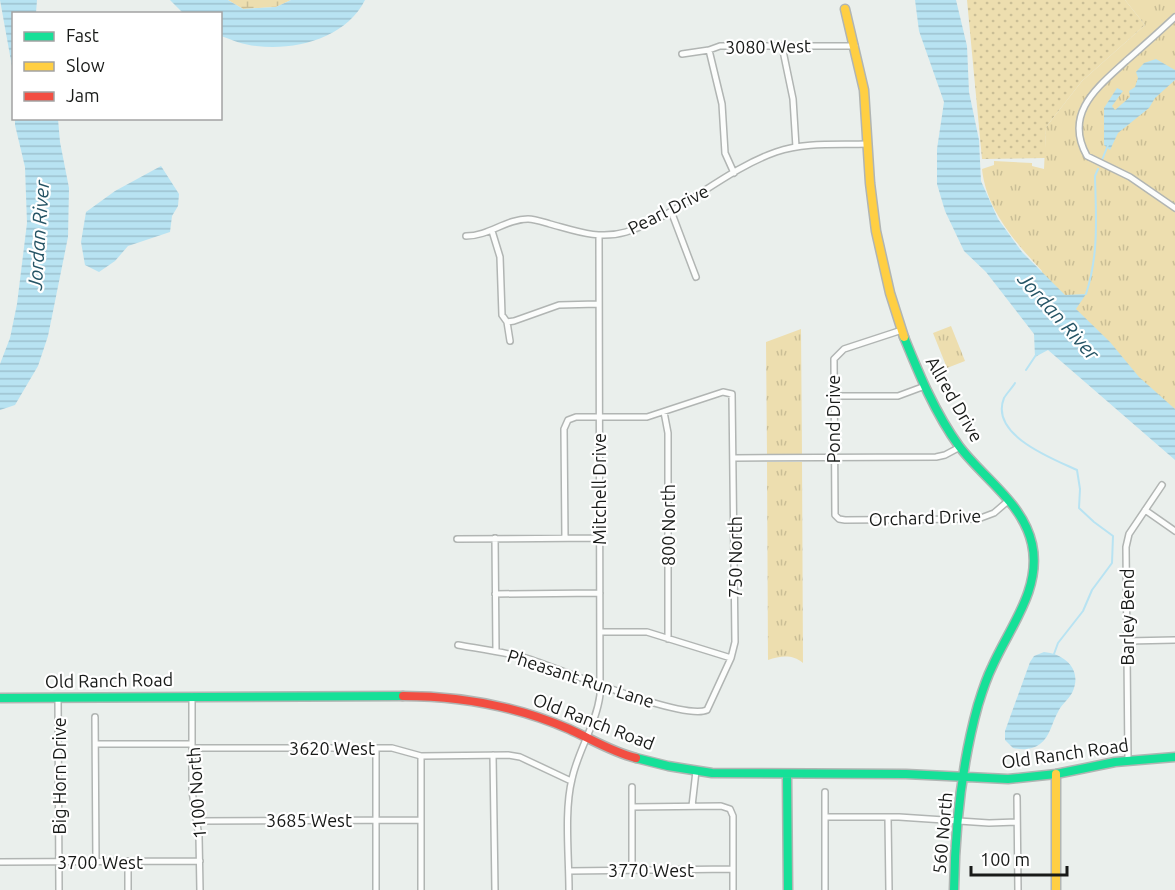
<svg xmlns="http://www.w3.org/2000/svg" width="1175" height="890" viewBox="0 0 1175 890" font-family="Ubuntu,sans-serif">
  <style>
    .grass { fill: url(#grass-dots) }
    .wetland { fill: url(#wetland-marsh) }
    .park { fill: url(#park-tufts) }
    .water { fill: url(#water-rules) }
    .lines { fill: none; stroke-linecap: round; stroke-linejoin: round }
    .stream { stroke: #b8e3f2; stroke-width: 2 }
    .street-casing { stroke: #b1b5b3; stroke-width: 8 }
    .fast-casing { stroke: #b1b5b3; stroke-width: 11 }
    .slow-casing { stroke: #b1b5b3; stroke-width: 11 }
    .jam-casing { stroke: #b1b5b3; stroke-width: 11 }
    .street { stroke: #fcfdfc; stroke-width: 5 }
    .fast { stroke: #16e098; stroke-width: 8 }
    .slow { stroke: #ffcf43; stroke-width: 8 }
    .jam { stroke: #f24e42; stroke-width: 8 }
    .labels { text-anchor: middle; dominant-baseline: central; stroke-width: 4.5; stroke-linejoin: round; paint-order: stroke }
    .street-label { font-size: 18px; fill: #181a18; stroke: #fff }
    .water-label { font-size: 20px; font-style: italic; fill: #255465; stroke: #fff }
  </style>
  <defs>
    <pattern id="grass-dots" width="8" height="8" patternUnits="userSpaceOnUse" patternTransform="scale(1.5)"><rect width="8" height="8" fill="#eddeaf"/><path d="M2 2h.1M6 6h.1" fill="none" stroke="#cabe96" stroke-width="1.8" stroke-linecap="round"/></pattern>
    <pattern id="wetland-marsh" width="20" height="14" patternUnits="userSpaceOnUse" patternTransform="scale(1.5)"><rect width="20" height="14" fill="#eddeaf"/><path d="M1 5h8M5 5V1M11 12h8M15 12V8" fill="none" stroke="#cabe96"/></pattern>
    <pattern id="park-tufts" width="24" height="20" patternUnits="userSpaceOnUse" patternTransform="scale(1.5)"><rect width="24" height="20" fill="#eddeaf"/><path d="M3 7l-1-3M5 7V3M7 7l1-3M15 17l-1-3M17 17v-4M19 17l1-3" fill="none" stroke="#cabe96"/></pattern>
    <pattern id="water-rules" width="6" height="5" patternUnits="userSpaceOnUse" patternTransform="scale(1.5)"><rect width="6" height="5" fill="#b8e3f2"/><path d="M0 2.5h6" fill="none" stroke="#9dc2cf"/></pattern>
  </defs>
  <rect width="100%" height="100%" fill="#eaefec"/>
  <path class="grass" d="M 967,0 L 1125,0 L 1145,25 L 1082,81 L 1046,127 L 1045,158 L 982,159 Z"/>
  <path class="wetland" d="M 228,0 L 291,0 L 276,7 L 243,9 Z"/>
  <path class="park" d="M 1125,0 L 1175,0 L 1175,417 L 1041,284 L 1042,271 C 1015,242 986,209 982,169 L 994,165 L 994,161 L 1032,163 L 1032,166 L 1044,169 L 1046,127 L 1082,81 L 1145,25 Z
    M 951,326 L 965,361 L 947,368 L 933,333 Z
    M 801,329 L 802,455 L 767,455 L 766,342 Z
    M 767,462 L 802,462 L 803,663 C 792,654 781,656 768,660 Z"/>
  <path class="water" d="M 0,0 L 37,0 L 36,13 L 14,14 L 13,72 Z
    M 170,0 L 228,0 L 243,9 L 276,7 L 291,0 L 365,0 C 346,38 296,51 256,46 C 244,45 232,40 221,36 L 220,14 L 183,13 Z
    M 915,0 L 956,0 L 967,46 L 969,92 L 979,140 L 981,181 L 998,219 L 1022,252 L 1065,295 L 1086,294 L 1076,309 L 1110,342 L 1139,377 L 1175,409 L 1175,460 L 1048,350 L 1035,357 L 1034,334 L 986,272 L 964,251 L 945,211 L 937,184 L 937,149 L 944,102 L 919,31 Z
    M 1156,59 L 1175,70 L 1175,80 L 1155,98 L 1149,108 L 1118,133 L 1110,150 L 1104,145 L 1104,108 L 1117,88 L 1123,91 L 1112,106 L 1115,110 L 1130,97 L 1129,91 L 1135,87 L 1138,78 L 1136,72 L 1144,63 Z
    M 15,119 L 58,119 L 60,142 L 69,188 L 68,237 L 48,336 L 38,366 L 15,405 L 0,410 L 0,364 L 10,338 L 17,304 L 27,223 L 25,167 L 15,125 Z
    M 161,166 L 179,194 L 178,206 L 172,216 L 170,232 L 128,246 L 115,261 L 99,272 L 85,265 L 81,242 L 86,212 L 115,191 Z
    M 1044,652 C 1066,654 1083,671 1072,693 C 1068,700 1061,705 1058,712 C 1052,722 1050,737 1040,744 C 1032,750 1022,750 1013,748 L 1005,740 L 1005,731 L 1030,662 L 1034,656 Z"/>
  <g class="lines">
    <path class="stream" d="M 1102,160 L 1108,145
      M 1086,294 C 1099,254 1096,217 1095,176 L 1098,169
      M 1026,370 L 1036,355
      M 1015,383 C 1012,388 1007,393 1004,398 C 989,435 1053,459 1077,470 L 1080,489 L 1079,508 L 1094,522 L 1113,536 L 1112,563 L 1092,590 L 1083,611 L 1058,643 L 1054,654"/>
    <defs>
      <path id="street" d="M 1175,17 C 1159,32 1142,47 1126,61 C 1098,87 1063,113 1087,156 L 1130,177 L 1175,208
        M 782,46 L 793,99 L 796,147
        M 709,50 L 722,104 L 725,153 L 734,173
        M 682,54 L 709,50 L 720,46 L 855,46
        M 671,211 L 696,277
        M 492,231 L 500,257 L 502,315 L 507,322 L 510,341
        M 466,236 C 489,236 506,219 528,219 C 535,219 543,222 550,224 C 576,231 599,240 626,232 C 680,215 722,171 776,152 C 805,142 837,145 867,144
        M 507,322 L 514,321 L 559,305 L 598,304
        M 902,330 L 844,349 L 834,359 L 835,515 L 839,519 L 845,520 L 978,519 L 994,513 L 1008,501
        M 833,396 L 898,396 L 925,386
        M 664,412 L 668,433 L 668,639
        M 734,458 L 936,457 L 945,455 L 960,447
        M 1145,510 L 1175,531
        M 495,538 L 496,651
        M 457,539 L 599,538
        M 495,594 L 600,593
        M 600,632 L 647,632 L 731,658
        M 1127,641 L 1175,640
        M 458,645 C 481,649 504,652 526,658 C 559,668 682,721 707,710 L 731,658 L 735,642 L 732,394 L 723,392 L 647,417 L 576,417 L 568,420 L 564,429 L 565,538
        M 192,696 L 192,791 L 199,837 L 200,890
        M 58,697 L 59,890
        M 95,717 L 96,862
        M 96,744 L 192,744
        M 192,748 L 392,748 L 421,756 L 508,755 L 520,757 L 571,781
        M 376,748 L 376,890
        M 493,755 L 495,890
        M 421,756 L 421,890
        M 1128,760 L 1126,547 L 1129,534 L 1162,485
        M 632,787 L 632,870
        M 825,792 L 825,890
        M 1017,797 L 1018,890
        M 692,806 L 696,771
        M 632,807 L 721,806 L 730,809 L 733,816 L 733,890
        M 825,817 L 899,817 L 989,823 L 1017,822
        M 888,818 L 889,890
        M 198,821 L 421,820
        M 128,861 L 128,890
        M 0,862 L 200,861
        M 569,871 L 733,869
        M 569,890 C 569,856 564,811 572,779 C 578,750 596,725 600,695 L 599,236"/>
      <path id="fast" d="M 904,337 C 919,374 935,413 959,446 C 983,478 1023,503 1032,544 C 1042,589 1009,628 992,667 C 986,679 982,692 978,705 C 961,766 955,828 954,890
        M 0,698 L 403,696
        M 636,758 L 668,766 L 712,773 L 906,774 L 1008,779 L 1056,774 L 1115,762 L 1175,757
        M 787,774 L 788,890"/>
      <path id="slow" d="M 845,9 L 864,90 L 870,183 L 876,231 L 890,293 L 904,337
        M 1056,774 L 1056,890"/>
      <path id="jam" d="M 403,696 C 461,696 516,706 569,729 C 591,739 612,752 636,758"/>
    </defs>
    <use href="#street" class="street-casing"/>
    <use href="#fast" class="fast-casing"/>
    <use href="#slow" class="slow-casing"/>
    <use href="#jam" class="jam-casing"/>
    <use href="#street" class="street"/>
    <use href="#fast" class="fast"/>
    <use href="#slow" class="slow"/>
    <use href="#jam" class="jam"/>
  </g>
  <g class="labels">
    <g class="street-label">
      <text transform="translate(768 46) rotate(-1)">3080 West</text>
      <text transform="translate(668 209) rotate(-27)">Pearl Drive</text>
      <text transform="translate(955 399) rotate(60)">Allred Drive</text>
      <text transform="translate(833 419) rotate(-90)">Pond Drive</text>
      <text transform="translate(599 489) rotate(-90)">Mitchell Drive</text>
      <text transform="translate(925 517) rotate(-2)">Orchard Drive</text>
      <text transform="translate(668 525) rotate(-90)">800 North</text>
      <text transform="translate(735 557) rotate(-90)">750 North</text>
      <text transform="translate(1127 617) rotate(-90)">Barley Bend</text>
      <text transform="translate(581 678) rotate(18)">Pheasant Run Lane</text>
      <text transform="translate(109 680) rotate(-1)">Old Ranch Road</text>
      <text transform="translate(594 721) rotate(21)">Old Ranch Road</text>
      <text x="332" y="748">3620 West</text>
      <text transform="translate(1065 753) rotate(-8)">Old Ranch Road</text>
      <text transform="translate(59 776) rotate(-90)">Big Horn Drive</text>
      <text transform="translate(196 793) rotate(-94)">1100 North</text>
      <text x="309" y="820">3685 West</text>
      <text transform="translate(942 833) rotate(-85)">560 North</text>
      <text x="100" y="862">3700 West</text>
      <text x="651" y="870">3770 West</text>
    </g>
    <g class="water-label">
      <text transform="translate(38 235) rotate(-86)">Jordan River</text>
      <text transform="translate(1059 316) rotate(48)">Jordan River</text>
    </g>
  </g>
  <rect x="12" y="12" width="210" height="108" fill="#ffffff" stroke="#a3a3a3" stroke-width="1.5"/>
  <rect x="24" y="32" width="30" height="9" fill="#16e098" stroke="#a3a3a3" stroke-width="1.5"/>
  <text x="66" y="42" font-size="18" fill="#181a18">Fast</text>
  <rect x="24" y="62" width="30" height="9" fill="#ffcf43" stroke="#a3a3a3" stroke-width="1.5"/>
  <text x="66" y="72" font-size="18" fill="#181a18">Slow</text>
  <rect x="24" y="92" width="30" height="9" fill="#f24e42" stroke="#a3a3a3" stroke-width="1.5"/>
  <text x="66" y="102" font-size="18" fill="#181a18">Jam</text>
  <path d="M971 866v9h96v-9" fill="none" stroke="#181a18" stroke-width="3"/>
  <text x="980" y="866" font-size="18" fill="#181a18" stroke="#ffffff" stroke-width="4.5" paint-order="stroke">100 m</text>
</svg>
